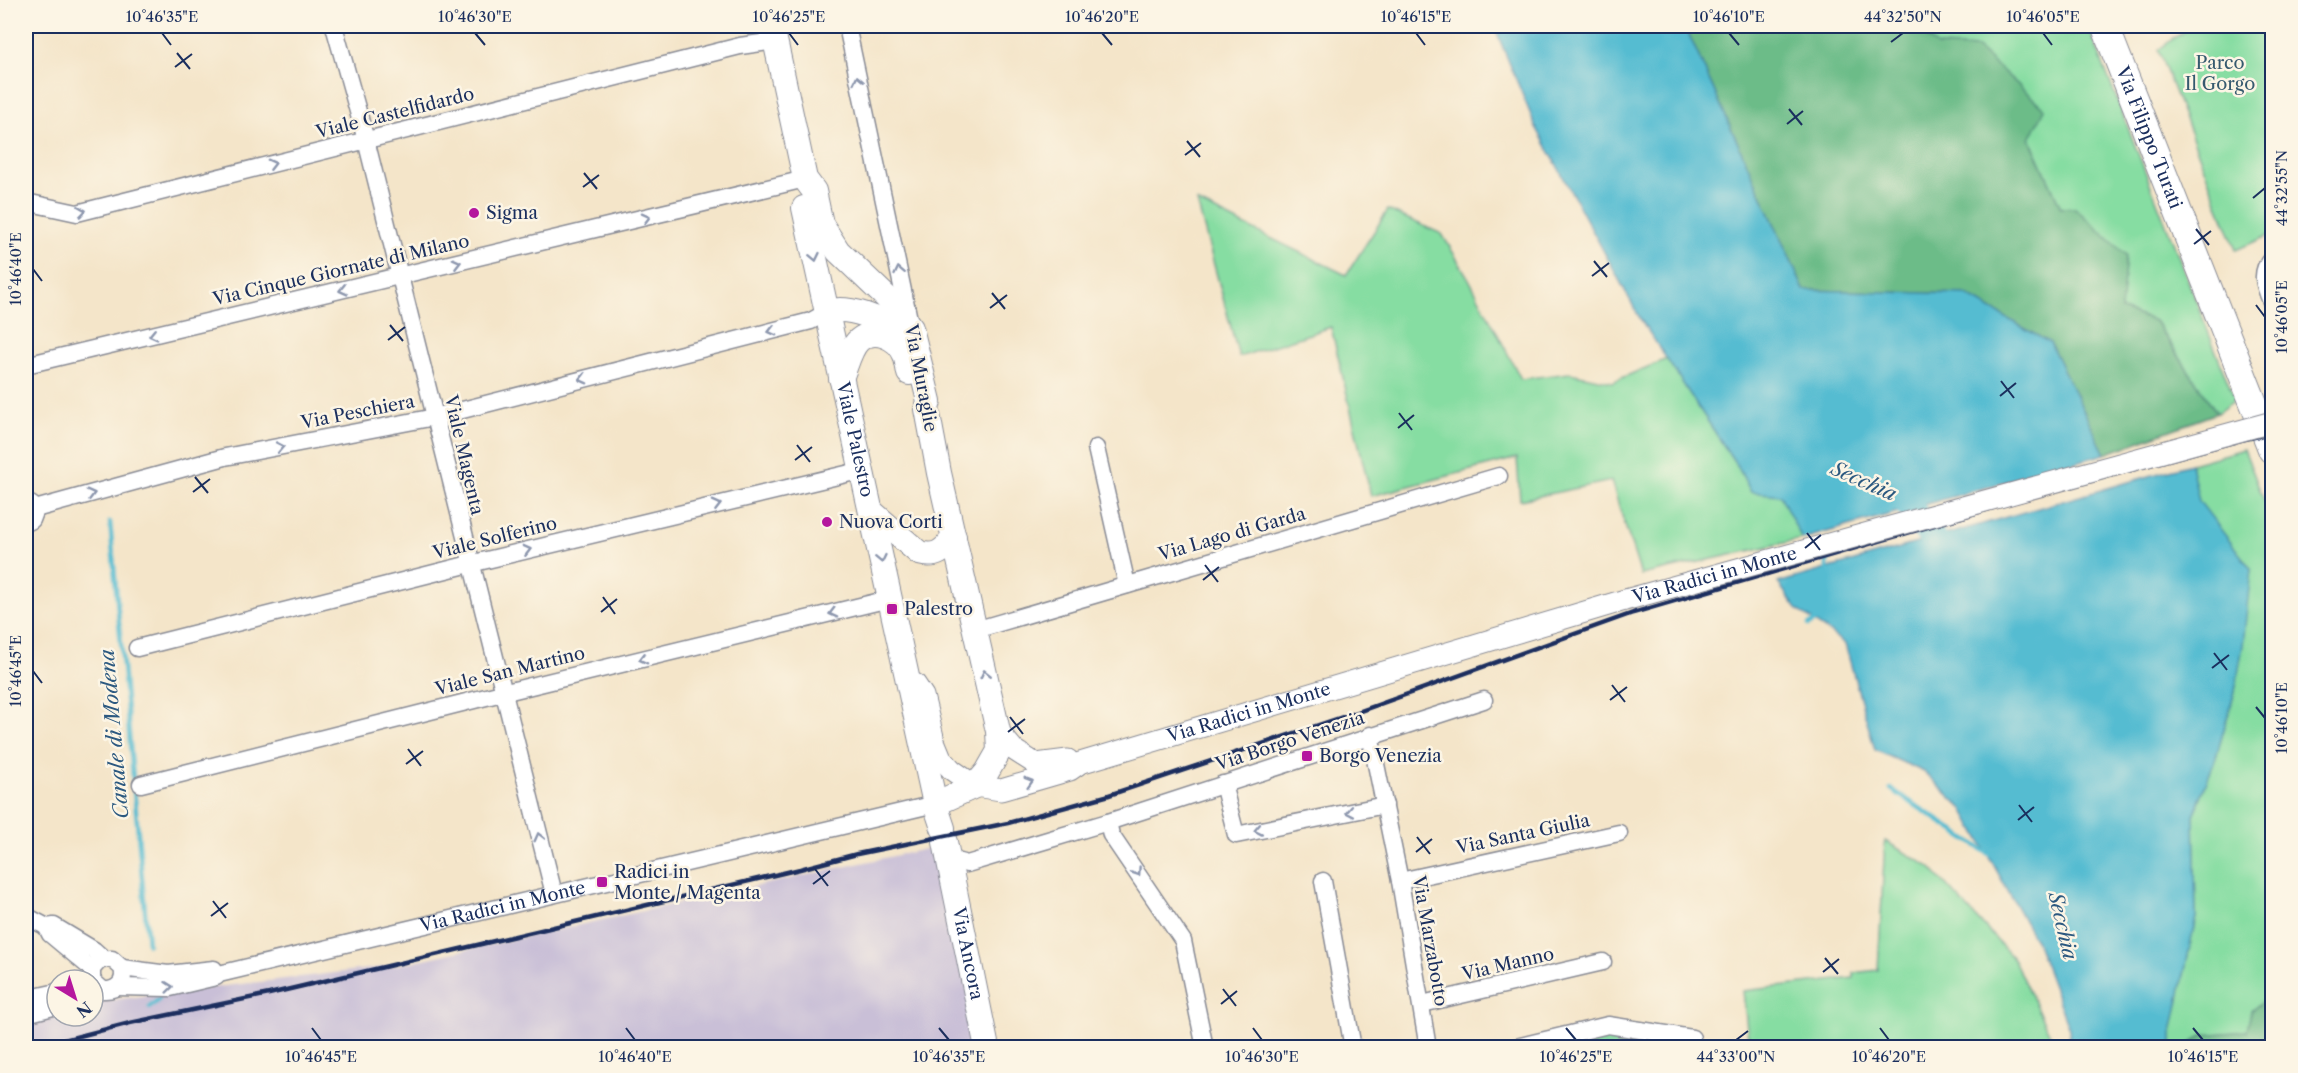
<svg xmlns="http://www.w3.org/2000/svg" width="2298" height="1073" viewBox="0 0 2298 1073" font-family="'Libre Caslon Text',serif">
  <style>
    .industrial { fill: #c9bfd7 }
    .green { fill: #86dda2; stroke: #508680; stroke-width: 1.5 }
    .forest { fill: #6cbc88; stroke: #447673; stroke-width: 1.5 }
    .water { fill: #54bcd1; stroke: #387698; stroke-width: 1.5 }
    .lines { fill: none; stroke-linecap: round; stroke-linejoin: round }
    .stream { stroke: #54bcd1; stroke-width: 4.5 }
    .river { stroke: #54bcd1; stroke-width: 27 }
    .minor-casing { stroke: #888a94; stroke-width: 19 }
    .tertiary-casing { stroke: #888a94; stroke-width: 23 }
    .secondary-casing { stroke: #888a94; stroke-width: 26 }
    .primary-casing { stroke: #888a94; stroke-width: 29 }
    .minor { stroke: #fff; stroke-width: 16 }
    .tertiary { stroke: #fff; stroke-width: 21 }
    .secondary { stroke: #fff; stroke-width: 24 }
    .primary { stroke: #fff; stroke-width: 27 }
    .rail { stroke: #1b2f5e; stroke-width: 4.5 }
    .tertiary-bridge-casing { stroke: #888a94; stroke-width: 23; stroke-linecap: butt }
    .tertiary-bridge { stroke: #fff; stroke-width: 21 }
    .oneway { stroke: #8d97ae }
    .ticks { fill: none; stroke: #1b2f5e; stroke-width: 2 }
    .poi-dot { fill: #b5179e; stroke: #fcf5e5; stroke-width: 2 }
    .labels { text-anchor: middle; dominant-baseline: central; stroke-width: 5; stroke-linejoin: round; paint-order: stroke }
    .park-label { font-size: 18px; fill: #365a6f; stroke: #fcf5e5 }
    .street-label { font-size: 18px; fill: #1b2f5e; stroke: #fcf5e5 }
    .poi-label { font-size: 18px; fill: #1b2f5e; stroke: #fcf5e5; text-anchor: start }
    .water-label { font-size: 20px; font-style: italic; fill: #2c5980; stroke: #fcf5e5 }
    .neatline { fill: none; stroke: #1b2f5e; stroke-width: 2 }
    .ticks-label { font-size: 15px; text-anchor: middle; fill: #1b2f5e }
  </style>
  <rect width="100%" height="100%" fill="#fcf5e5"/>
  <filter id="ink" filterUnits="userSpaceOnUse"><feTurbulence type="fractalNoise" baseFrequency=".0167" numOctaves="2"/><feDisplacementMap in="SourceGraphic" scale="12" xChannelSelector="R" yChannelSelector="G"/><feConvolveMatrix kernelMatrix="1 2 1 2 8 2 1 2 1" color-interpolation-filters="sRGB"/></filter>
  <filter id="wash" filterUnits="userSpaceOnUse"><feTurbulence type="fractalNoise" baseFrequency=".008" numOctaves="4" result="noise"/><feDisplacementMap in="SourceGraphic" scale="24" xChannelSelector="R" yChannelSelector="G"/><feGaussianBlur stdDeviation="1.35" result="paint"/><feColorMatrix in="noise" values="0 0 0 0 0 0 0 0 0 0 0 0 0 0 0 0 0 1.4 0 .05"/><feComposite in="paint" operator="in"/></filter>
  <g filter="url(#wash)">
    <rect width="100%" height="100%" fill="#f4e5c9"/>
    <path class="industrial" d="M 939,846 L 985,1048 L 26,1048 L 26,1012 L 57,1006 L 57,1016 L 93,1016 L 93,1002 L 392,966 Z"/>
    <path class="green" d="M 1915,26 L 2088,26 L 2235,400 L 2217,413 L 2155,321 L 2121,310 L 2061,208 L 2030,138 L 1978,48 L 1937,46 Z
      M 2191,26 L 2272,26 L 2272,94 L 2261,99 L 2272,133 L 2272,234 L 2236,250 L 2158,50 Z
      M 1197,202 L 1346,275 L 1388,210 L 1442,234 L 1469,279 L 1521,379 L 1570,373 L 1612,382 L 1667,359 L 1738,467 L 1751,492 L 1780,494 L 1802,539 L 1641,575 L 1611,481 L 1520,500 L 1517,458 L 1371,496 L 1331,327 L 1239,357 Z
      M 2244,449 L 2272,521 L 2272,994 L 2251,1011 L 2248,1031 L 2204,1035 L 2185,1047 L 2172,1048 L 2172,1032 L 2196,917 L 2194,815 L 2216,757 L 2235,691 L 2251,569 L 2198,501 L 2191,464 Z
      M 1885,841 L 1930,867 L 2012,957 L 2056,1047 L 1749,1047 L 1743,991 L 1854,978 L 1854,973 L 1878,970 Z
      M 1601,1033 L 1691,1047 L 1545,1048 Z"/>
    <path class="forest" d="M 1685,26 L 1915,26 L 1937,46 L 1977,48 L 2045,109 L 2030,139 L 2061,208 L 2075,208 L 2126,255 L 2121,310 L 2155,321 L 2217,413 L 2105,454 L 2050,343 L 1965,294 L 1804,290 Z
      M 2272,994 L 2272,1047 L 2185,1047 L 2204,1035 L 2247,1031 L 2251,1011 Z"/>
    <path class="water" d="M 1494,26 L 1685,26 L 1804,290 L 1965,294 L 2050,343 L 2105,454 L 1802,539 L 1780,495 L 1751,492 L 1738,467 L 1641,320 L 1535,125 Z
      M 2191,464 L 2199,501 L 2251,569 L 2243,645 L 2235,691 L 2216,757 L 2194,815 L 2196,917 L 2172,1032 L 2172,1047 L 2070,1047 L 2069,1029 L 2038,946 L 1963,809 L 1924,772 L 1875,750 L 1845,644 L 1797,609 L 1778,583 Z"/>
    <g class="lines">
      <path class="stream" d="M 110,522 L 148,944
        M 1827,549 L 1827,574
        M 1809,625 L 1818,619
        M 1891,789 L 1989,854
        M 150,1007 L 159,999"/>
      <path class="river" d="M 1881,489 L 1904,499 L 1954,569"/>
    </g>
  </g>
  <g filter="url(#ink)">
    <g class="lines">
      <defs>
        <g id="minor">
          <path d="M 334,26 L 366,140 L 554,894"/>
          <path d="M 847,26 L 910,324"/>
          <path d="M 26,202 L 77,213 L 740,46 L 775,41"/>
          <path d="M 2272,258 C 2258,273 2265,287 2272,304"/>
          <path d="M 26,365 L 805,179"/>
          <path d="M 1096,448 L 1127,585"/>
          <path d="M 26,502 L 32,505 L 35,512 L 32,520 L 26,523"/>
          <path d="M 35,509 L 225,457 L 435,417 L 811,321 L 827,312"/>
          <path d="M 975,630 L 1499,476"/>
          <path d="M 137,648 L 470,564 L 863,470"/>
          <path d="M 1370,735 L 1400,881 L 1428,1048"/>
          <path d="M 141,784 L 502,693 L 889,599"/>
          <path d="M 1223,784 L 1236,835 L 1385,805"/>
          <path d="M 1108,822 L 1111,835 L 1183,941 L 1205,1048"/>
          <path d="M 949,859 L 967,864 L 1108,822 L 1484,700"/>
          <path d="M 1323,881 L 1353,1048"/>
          <path d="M 1400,881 L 1619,833"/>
          <path d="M 26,916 L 47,927 L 54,926 L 94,950 L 104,959"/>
          <path d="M 47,928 L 50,934 L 92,969"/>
          <path d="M 122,968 L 168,974 L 214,969"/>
          <path d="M 92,980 L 92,969 L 100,960 L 112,959 L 122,968 C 126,982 117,991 103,990 L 93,981"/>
          <path id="s1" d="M 117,987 L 170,988 L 216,977 L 219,974 L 935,804"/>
          <path d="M 26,999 L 57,992"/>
          <path d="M 1422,1004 L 1603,962"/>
          <path d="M 26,1014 L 57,1006"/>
          <path d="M 1512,1048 L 1608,1025 L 1692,1038"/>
        </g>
        <g id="tertiary">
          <path id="s2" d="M 915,684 L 923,696 L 934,741 L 941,758 L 952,770 L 975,786 L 1001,790 L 1070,770 L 1080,763 L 1625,600"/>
          <path d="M 998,731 L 1014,750 L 1036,764 L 1068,760"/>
        </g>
        <g id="secondary">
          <path d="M 772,26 L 805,179 L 814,191 L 821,224 L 838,251 L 886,297 L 911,328 L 929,401 L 927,409 L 939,473 L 998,731 L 999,751 L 987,772 L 975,786 L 935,804"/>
          <path id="s3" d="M 804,208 L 935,804 L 943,828"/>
          <path d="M 827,312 C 848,305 882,319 899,332"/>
          <path d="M 841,378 C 846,367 850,348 859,340 C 874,327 898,337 905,355 C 907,361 908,368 909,373"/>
          <path d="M 872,512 L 919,553 C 936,558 944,551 954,537"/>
          <path id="s4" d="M 945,842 L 987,1048"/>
        </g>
        <g id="primary">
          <path id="s5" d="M 2105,26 L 2272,450"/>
        </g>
      </defs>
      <use href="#minor" class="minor-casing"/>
      <use href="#tertiary" class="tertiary-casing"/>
      <use href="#secondary" class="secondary-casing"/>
      <use href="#primary" class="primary-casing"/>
      <use href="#minor" class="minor"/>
      <use href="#tertiary" class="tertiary"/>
      <use href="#secondary" class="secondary"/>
      <use href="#primary" class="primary"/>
      <path class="rail" d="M 33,1048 L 130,1023 L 269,994 L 800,869 L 857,854 L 1008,823 L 1106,796 L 1355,713 L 1633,613 L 2003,505 L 2241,440 L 2272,433"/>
      <defs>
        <g id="tertiary-bridge">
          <path id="s6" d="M 1625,600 L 2272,422"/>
        </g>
      </defs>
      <use href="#tertiary-bridge" class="tertiary-bridge-casing"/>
      <use href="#tertiary-bridge" class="tertiary-bridge"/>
    </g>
    <defs><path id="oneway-chevron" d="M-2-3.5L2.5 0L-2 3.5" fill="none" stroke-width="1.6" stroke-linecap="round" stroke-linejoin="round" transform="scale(1.5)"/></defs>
    <g class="oneway">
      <use href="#oneway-chevron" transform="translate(858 80) rotate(-102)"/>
      <use href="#oneway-chevron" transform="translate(272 164) rotate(-14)"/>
      <use href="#oneway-chevron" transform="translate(82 211) rotate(-8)"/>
      <use href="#oneway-chevron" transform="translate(646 218) rotate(-14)"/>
      <use href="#oneway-chevron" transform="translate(815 257) rotate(78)"/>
      <use href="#oneway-chevron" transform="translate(457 263) rotate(-14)"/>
      <use href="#oneway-chevron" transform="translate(899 271) rotate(-102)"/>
      <use href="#oneway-chevron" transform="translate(343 290) rotate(167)"/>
      <use href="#oneway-chevron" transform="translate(772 331) rotate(166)"/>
      <use href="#oneway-chevron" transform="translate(153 335) rotate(167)"/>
      <use href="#oneway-chevron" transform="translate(583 379) rotate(166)"/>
      <use href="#oneway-chevron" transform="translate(280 447) rotate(-11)"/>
      <use href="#oneway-chevron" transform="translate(91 494) rotate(-15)"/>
      <use href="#oneway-chevron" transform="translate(717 505) rotate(-14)"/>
      <use href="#oneway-chevron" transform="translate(527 550) rotate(-14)"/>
      <use href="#oneway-chevron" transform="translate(881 559) rotate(78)"/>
      <use href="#oneway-chevron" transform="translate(833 613) rotate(166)"/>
      <use href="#oneway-chevron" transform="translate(643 659) rotate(166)"/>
      <use href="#oneway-chevron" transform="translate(985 674) rotate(-103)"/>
      <use href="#oneway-chevron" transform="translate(1029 782) rotate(-16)"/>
      <use href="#oneway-chevron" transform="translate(1350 812) rotate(169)"/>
      <use href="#oneway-chevron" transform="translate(1258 830) rotate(169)"/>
      <use href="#oneway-chevron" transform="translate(539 837) rotate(-104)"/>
      <use href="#oneway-chevron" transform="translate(1137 872) rotate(56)"/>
      <use href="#oneway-chevron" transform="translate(169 987) rotate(-6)"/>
    </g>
  </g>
  <path class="ticks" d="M 162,33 L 171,45M 475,33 L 485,45M 789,33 L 798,45M 1102,33 L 1112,45M 1416,33 L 1425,45M 1729,33 L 1739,45M 2043,33 L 2052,45M 1891,42 L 1903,33M 177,53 L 190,69M 175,67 L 192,54M 1789,109 L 1802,125M 1787,124 L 1803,111M 1187,141 L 1200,157M 1185,155 L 1201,143M 584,173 L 597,189M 583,187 L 599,175M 2253,198 L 2265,188M 2196,229 L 2209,245M 2194,244 L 2211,231M 1594,261 L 1607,277M 33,269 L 42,281M 1592,276 L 1609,263M 992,293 L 1005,309M 2256,305 L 2265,317M 990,308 L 1007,295M 390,325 L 403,341M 388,340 L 405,327M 2001,381 L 2014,398M 2000,396 L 2016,383M 1399,413 L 1412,430M 1398,428 L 1414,415M 797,445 L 810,462M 795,460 L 812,447M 195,477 L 208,493M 193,492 L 210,479M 1807,533 L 1820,550M 1805,548 L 1821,535M 1205,565 L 1218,582M 1203,580 L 1219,567M 603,597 L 615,614M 601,612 L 617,599M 2214,653 L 2227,670M 2212,668 L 2229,655M 33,671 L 42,683M 1612,685 L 1625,702M 1610,700 L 1627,687M 2256,707 L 2265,718M 1010,717 L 1023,734M 1008,732 L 1025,719M 408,749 L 421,766M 406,764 L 423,751M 2019,805 L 2032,822M 2018,820 L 2034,807M 1417,837 L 1430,854M 1416,852 L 1432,839M 815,869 L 828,886M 813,884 L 830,871M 213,901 L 226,918M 211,916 L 228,903M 1825,958 L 1838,974M 1823,972 L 1839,959M 1223,989 L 1236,1006M 1221,1004 L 1237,991M 312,1028 L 321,1040M 626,1028 L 635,1040M 939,1028 L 949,1040M 1253,1028 L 1262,1040M 1566,1028 L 1576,1040M 1880,1028 L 1889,1040M 2193,1028 L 2203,1040M 1736,1040 L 1748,1031"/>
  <g class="poi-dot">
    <circle cx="474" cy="213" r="6"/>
    <circle cx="827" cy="522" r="6"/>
    <rect x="886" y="603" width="12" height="12" rx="3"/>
    <rect x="1301" y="750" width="12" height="12" rx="3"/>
    <rect x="596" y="876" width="12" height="12" rx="3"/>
  </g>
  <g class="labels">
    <g class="park-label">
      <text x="2220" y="63">Parco<tspan x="2220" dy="21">Il Gorgo</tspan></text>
    </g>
    <g class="street-label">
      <text transform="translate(395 113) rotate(-14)">Viale Castelfidardo</text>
      <text stroke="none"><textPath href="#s5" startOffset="120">Via Filippo Turati</textPath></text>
      <text transform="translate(341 270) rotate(-13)">Via Cinque Giornate di Milano</text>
      <text transform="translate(921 378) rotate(79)">Via Muraglie</text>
      <text transform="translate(358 412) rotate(-11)">Via Peschiera</text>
      <text stroke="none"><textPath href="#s3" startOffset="237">Viale Palestro</textPath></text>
      <text transform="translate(464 455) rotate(77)">Viale Magenta</text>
      <text transform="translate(1232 534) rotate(-16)">Via Lago di Garda</text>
      <text transform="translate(495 538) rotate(-14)">Viale Solferino</text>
      <text stroke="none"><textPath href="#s6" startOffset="93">Via Radici in Monte</textPath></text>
      <text transform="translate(510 671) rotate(-14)">Viale San Martino</text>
      <text stroke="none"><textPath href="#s2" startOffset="410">Via Radici in Monte</textPath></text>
      <text transform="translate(1290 741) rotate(-18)">Via Borgo Venezia</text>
      <text transform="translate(1523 834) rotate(-12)">Via Santa Giulia</text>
      <text stroke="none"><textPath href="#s1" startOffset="396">Via Radici in Monte</textPath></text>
      <text transform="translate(1430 941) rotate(80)">Via Marzabotto</text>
      <text stroke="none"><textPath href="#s4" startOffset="114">Via Ancora</textPath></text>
      <text transform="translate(1508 964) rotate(-13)">Via Manno</text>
    </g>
    <g class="poi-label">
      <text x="486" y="213">Sigma</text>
      <text x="839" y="522">Nuova Corti</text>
      <text x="904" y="609">Palestro</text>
      <text x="1319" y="756">Borgo Venezia</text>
      <text x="614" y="872">Radici in<tspan x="614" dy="21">Monte / Magenta</tspan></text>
    </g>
    <g class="water-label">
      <text transform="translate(1864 481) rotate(24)">Secchia</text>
      <text transform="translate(114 734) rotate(-95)">Canale di Modena</text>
      <text transform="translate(2063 926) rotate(77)">Secchia</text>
    </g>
  </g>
  <rect width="2298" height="1073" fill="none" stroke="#fcf5e5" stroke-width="66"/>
  <g transform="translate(75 998) rotate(142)"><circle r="28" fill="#fcf5e5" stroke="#a2a6af" stroke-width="1.5"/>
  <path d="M0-4.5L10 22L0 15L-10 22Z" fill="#b5179e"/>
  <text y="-9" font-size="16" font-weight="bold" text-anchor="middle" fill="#1b2f5e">N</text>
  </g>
  <rect x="33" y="33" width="2232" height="1007" class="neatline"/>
  <g class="ticks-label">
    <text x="162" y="22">10°46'35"E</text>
    <text x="475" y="22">10°46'30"E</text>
    <text x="789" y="22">10°46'25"E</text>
    <text x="1102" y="22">10°46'20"E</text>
    <text x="1416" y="22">10°46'15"E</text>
    <text x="1729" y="22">10°46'10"E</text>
    <text x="1903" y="22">44°32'50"N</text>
    <text x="2043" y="22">10°46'05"E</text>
    <text transform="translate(2282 188) rotate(-90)" y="5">44°32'55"N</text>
    <text transform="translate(16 269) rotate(-90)" y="5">10°46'40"E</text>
    <text transform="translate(2282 317) rotate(-90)" y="5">10°46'05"E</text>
    <text transform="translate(16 671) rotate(-90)" y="5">10°46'45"E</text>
    <text transform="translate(2282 718) rotate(-90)" y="5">10°46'10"E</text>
    <text x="321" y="1062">10°46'45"E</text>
    <text x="635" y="1062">10°46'40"E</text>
    <text x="949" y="1062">10°46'35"E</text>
    <text x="1262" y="1062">10°46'30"E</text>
    <text x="1576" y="1062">10°46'25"E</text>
    <text x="1736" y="1062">44°33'00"N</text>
    <text x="1889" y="1062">10°46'20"E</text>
    <text x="2203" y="1062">10°46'15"E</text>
  </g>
</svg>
